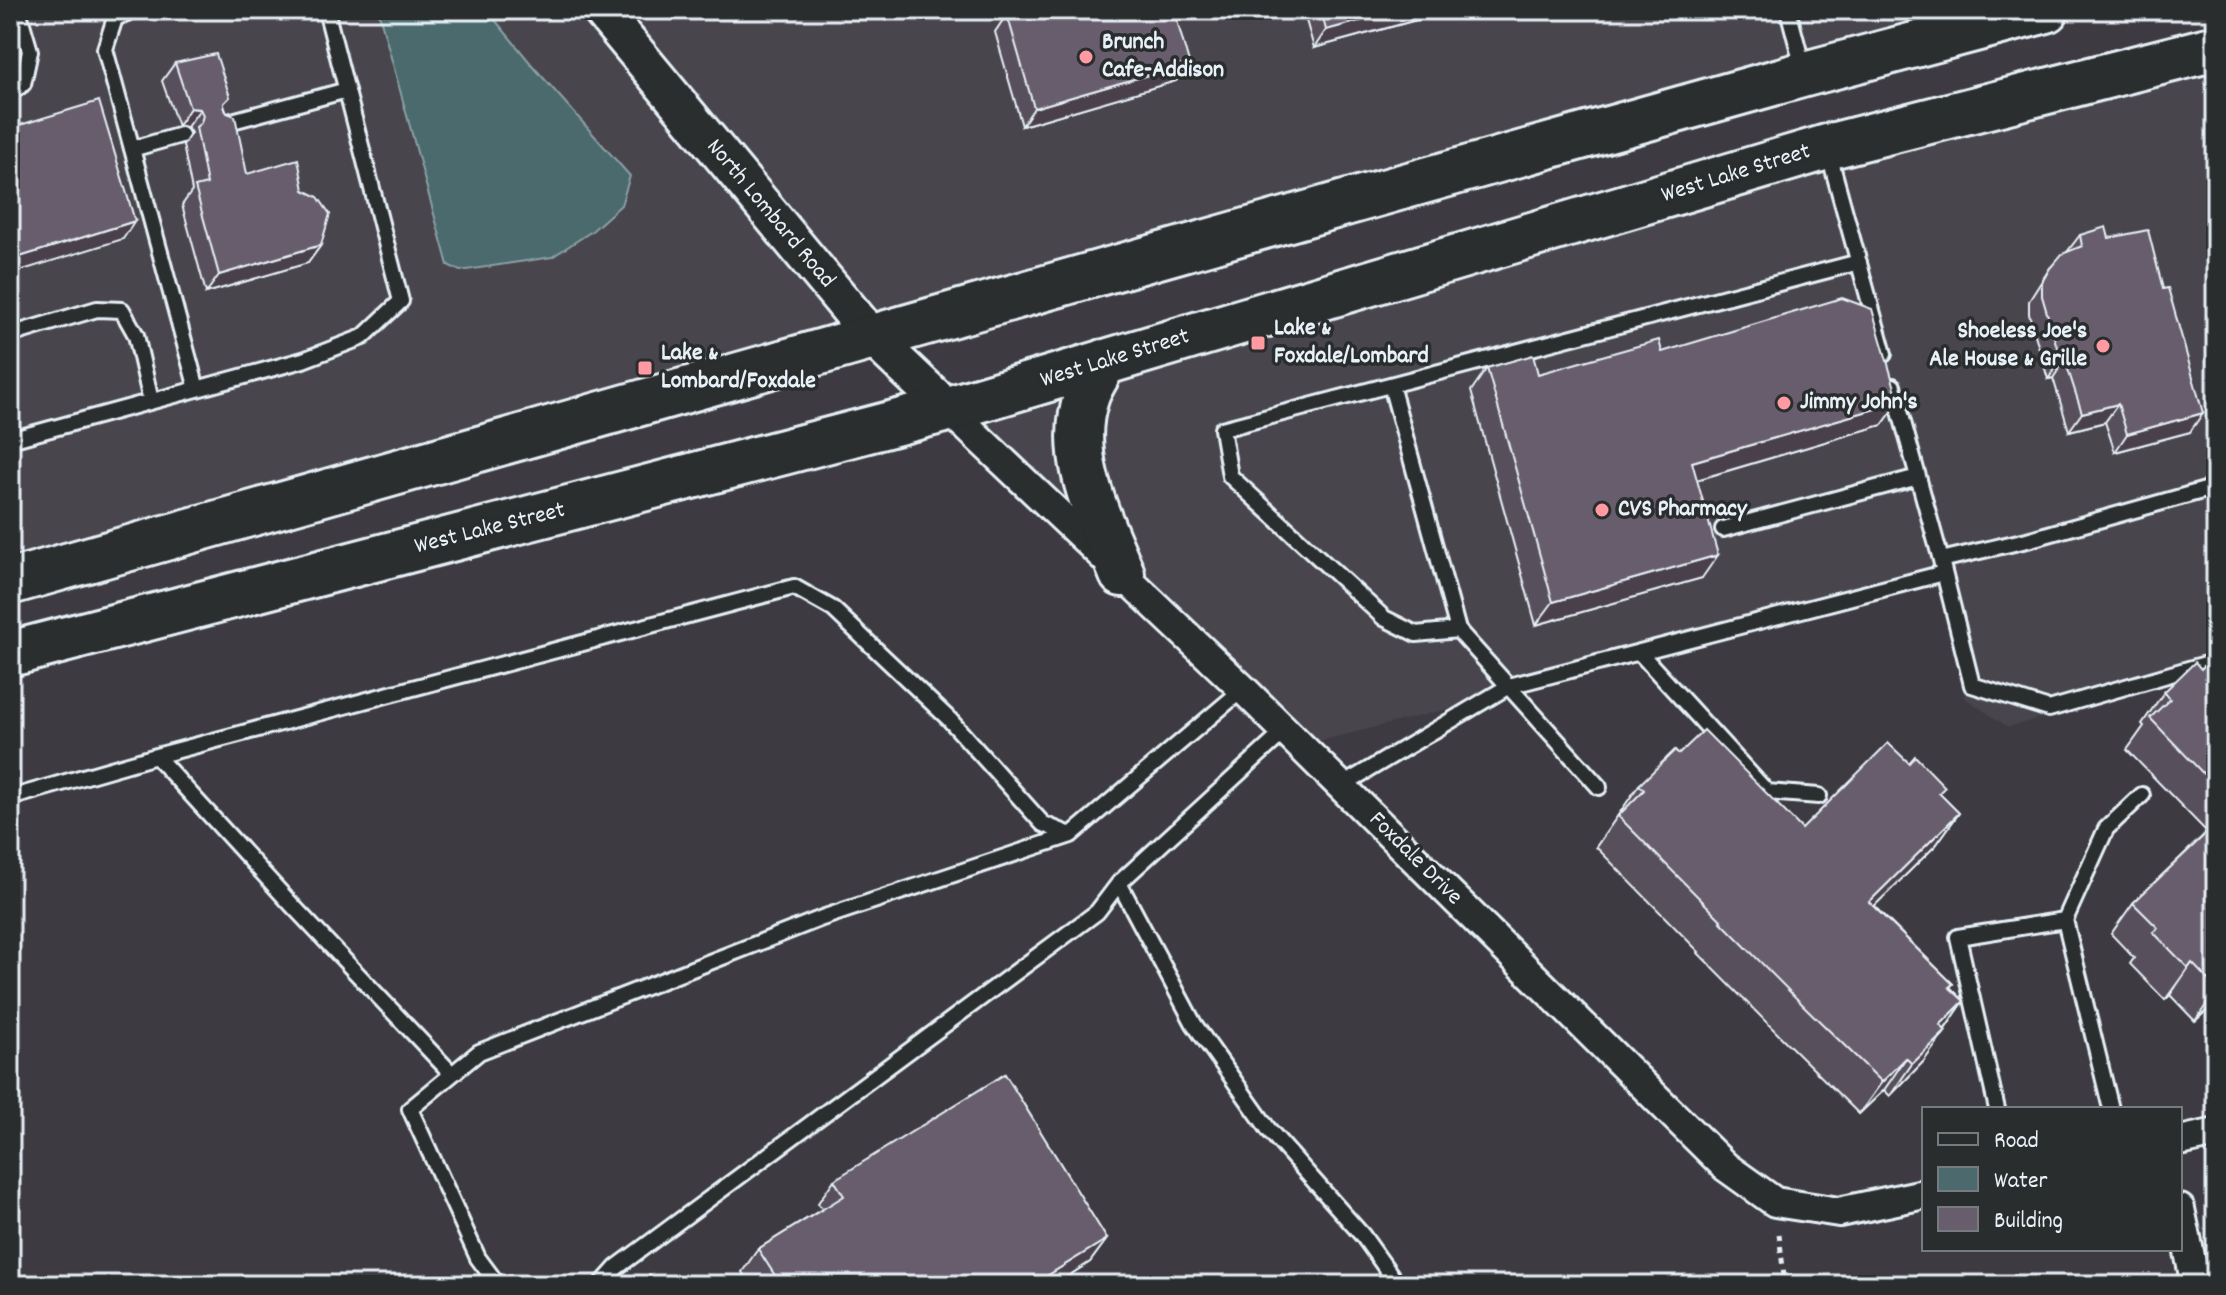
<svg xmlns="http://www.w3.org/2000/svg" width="2226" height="1295" viewBox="0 0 2226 1295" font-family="Dekko,sans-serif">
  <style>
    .built { fill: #4a454e }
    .water { fill: #4c6a6d; stroke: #8aa0a5; stroke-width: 2 }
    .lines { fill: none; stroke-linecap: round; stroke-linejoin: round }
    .service-casing { stroke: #e8f1f8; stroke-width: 20 }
    .minor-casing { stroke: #e8f1f8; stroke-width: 34 }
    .tertiary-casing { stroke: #e8f1f8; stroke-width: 42 }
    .primary-casing { stroke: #e8f1f8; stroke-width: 50 }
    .path { stroke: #e8f1f8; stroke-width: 5; stroke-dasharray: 6 6; stroke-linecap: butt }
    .service { stroke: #2a2d2e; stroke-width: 14 }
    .minor { stroke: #2a2d2e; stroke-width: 28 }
    .tertiary { stroke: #2a2d2e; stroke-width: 36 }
    .primary { stroke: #2a2d2e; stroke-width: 44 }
    .wall { fill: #59505d; stroke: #e8f1f8; stroke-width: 2 }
    .shaded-wall { fill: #49414c; stroke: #e8f1f8; stroke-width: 2 }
    .building { fill: #685d6c; stroke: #e8f1f8; stroke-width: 2 }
    .poi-dot { fill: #ff9aa2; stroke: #2a2d2e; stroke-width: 3 }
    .labels { text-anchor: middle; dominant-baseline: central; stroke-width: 7; stroke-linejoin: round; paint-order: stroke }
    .poi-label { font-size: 24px; font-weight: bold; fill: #e8f1f8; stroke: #2a2d2e; text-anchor: start }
    .street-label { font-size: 24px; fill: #e8f1f8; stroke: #2a2d2e }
  </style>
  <rect width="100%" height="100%" fill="#3d3b41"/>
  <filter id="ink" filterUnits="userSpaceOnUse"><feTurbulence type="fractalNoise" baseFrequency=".0125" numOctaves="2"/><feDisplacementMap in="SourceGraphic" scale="16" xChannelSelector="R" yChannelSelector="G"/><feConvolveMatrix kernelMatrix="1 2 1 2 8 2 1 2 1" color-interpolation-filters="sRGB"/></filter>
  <g filter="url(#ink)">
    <path class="built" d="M 10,10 L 1996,10 L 10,567 Z
      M 2216,63 L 2216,669 L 2008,727 L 1965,698 L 1937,586 L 1316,742 L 971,409 Z"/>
    <path class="water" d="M 378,10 L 487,10 L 532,65 L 630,176 L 621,205 L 592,231 L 552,257 L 460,271 L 448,265 Z"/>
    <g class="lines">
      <defs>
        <path id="service" d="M 134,10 L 115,18 L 105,49 L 197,389
          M 1788,10 L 1804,71
          M 10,93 L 23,84 L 30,51 L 18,10
          M 221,124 L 347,90
          M 132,149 L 181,135
          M 1828,151 L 1884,354
          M 10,335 L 97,309 L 122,310 L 136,335 L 151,401
          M 1391,385 L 1458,630
          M 1893,386 L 1941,560 L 1972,685 L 2049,709 L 2216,661
          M 10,440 L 303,360 L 363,337 L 401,301 L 326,10
          M 1723,529 L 1918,477
          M 1941,560 L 2027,540 L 2216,487
          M 1639,652 L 1767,792 L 1819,796
          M 156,756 L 292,905 L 452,1074
          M 1341,786 L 1509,686 L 1944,573
          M 1599,787 L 1458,630 L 1416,634 L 1384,618 L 1230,476 L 1222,429 L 1859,262
          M 10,798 L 156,756 L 794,587 L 833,609 L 949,719 L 1043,824 L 1071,835 L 1243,689
          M 1119,883 L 1194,1024 L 1269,1130 L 1363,1236 L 1398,1285
          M 1997,1109 L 1958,937 L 2065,920
          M 2111,1109 L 2065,920 L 2106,829 L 2142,795
          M 498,1285 L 478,1258 L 410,1109 L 479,1052 L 822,918 L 1071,835
          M 601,1285 L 617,1267 L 1097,912 L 1119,883 L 1285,731"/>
        <path id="minor" d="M 948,409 L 1243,689 L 1726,1167 L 1775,1202 L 1839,1212 L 1924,1194
          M 2180,1141 L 2216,1133
          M 2180,1209 L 2196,1285"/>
        <path id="tertiary" d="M 601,10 L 873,338 L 948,409"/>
        <path id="primary" d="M 1104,362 C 1099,373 1091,384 1087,395 C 1065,456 1100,519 1122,574
          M 10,582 L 1398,188 L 1805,74 L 2046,10
          M 10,654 L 948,409 L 1827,147 L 2216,48"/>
      </defs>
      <use href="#service" class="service-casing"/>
      <use href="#minor" class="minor-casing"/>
      <use href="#tertiary" class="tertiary-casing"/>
      <use href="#primary" class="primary-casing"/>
      <path class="path" d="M 1779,1234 L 1785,1285"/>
      <use href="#service" class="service"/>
      <use href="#minor" class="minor"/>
      <use href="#tertiary" class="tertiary"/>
      <use href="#primary" class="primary"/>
    </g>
    <path class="wall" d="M 1303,10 L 1450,10 L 1449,11 L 1314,48 Z
      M 1007,14 L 1189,63 L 1176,81 L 1022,126 L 995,32 Z
      M 175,63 L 224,105 L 247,174 L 304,190 L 321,245 L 308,263 L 206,293 L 182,205 L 192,191 L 183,145 L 191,133 L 187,127 L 178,126 L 162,81 Z
      M 2080,235 L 2109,238 L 2190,432 L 2115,452 L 2105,422 L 2069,431 L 2053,378 L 2048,379 L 2029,314 L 2029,301 L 2050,268 L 2067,252 Z
      M 1662,352 L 1899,402 L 1882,425 L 1697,480 L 1702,578 L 1536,625 L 1471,391 L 1487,368 L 1538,374 Z
      M 2216,654 L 2216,1002 L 2195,1021 L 2170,995 L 2165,1000 L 2130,964 L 2134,958 L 2111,934 L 2133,903 L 2207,832 L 2127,750 L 2144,726 L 2142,724 L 2164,692 L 2201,669 Z
      M 1679,754 L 1802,829 L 1940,794 L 1959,813 L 1936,845 L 1874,906 L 1953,984 L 1950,987 L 1964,1001 L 1923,1062 L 1890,1096 L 1884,1090 L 1859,1114 L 1784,1040 L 1698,953 L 1699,952 L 1596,847 L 1639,785 Z
      M 834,1180 L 1107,1239 L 1090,1262 L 1054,1285 L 750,1285 L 742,1272 L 758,1249 L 822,1209 L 818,1203 Z"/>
    <path class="shaded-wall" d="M 1400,10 L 1450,10 L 1449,11 L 1314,48 L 1326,30 Z
      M 1189,63 L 1176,81 L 1022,126 L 1034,108 Z
      M 190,108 L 200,109 L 187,127 L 178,126 Z
      M 135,221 L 123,239 L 10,274 L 10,260 Z
      M 321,245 L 308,263 L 206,293 L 219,275 Z
      M 2065,360 L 2053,378 L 2048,379 L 2061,361 Z
      M 1899,402 L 1882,425 L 1676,486 L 1692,462 Z
      M 2118,404 L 2105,422 L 2069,431 L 2082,413 Z
      M 2203,413 L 2190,432 L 2115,452 L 2127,434 Z
      M 1718,555 L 1702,578 L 1536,625 L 1553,602 Z
      M 1959,813 L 1936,845 L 1847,933 L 1869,902 Z
      M 2192,963 L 2170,995 L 2165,1000 L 2188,968 Z
      M 2216,991 L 2216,1002 L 2195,1021 Z
      M 1964,1001 L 1942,1033 L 1940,1025 Z
      M 1946,1031 L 1923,1062 L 1890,1096 L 1912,1064 Z
      M 1906,1058 L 1884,1090 L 1859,1114 L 1882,1082 Z
      M 1107,1239 L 1090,1262 L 1054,1285 L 1032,1285 Z"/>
    <path class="building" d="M 1021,10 L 1174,10 L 1189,63 L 1034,108 L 1007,14 Z
      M 1321,10 L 1400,10 L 1326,30 Z
      M 216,54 L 230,97 L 224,103 L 224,108 L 227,113 L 235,116 L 247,174 L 298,159 L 304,190 L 318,197 L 330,214 L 321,245 L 219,275 L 195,187 L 207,184 L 196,127 L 201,123 L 203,115 L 200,109 L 190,108 L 175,63 Z
      M 99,101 L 135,221 L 10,260 L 10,128 Z
      M 2106,227 L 2109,238 L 2148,230 L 2163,289 L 2168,288 L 2203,413 L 2127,434 L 2118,404 L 2082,413 L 2065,360 L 2061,361 L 2042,296 L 2042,282 L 2050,268 L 2062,254 L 2082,246 L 2080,235 Z
      M 1842,298 L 1872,309 L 1899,402 L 1692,462 L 1718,555 L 1553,602 L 1487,368 L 1533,355 L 1538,374 L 1659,340 L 1662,352 Z
      M 2216,654 L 2216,787 L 2150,718 L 2170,699 L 2164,692 L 2195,662 L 2201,669 Z
      M 1704,730 L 1802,829 L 1888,743 L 1909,763 L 1915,756 L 1945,787 L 1939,793 L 1959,813 L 1869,902 L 1953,984 L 1949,987 L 1964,1001 L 1940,1025 L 1946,1031 L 1912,1064 L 1906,1058 L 1882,1082 L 1806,1008 L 1720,921 L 1721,920 L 1618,816 L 1644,790 L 1639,785 L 1675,750 L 1679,754 Z
      M 2216,824 L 2216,988 L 2192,963 L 2188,968 L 2153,932 L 2158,928 L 2133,903 Z
      M 1005,1074 L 1107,1239 L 1032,1285 L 781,1285 L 758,1249 L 844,1196 L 834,1180 Z"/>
  </g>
  <g class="poi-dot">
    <circle cx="1086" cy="57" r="8"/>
    <rect x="1250" y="335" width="16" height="16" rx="4"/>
    <circle cx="2103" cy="346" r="8"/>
    <rect x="637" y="360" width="16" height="16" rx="4"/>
    <circle cx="1784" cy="403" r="8"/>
    <circle cx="1602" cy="510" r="8"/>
  </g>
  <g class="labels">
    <g class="poi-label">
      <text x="1102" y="43">Brunch<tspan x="1102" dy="28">Cafe-Addison</tspan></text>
      <text x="1274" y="329">Lake &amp;<tspan x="1274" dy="28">Foxdale/Lombard</tspan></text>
      <text x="2087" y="332" text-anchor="end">Shoeless Joe's<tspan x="2087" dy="28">Ale House &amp; Grille</tspan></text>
      <text x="661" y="354">Lake &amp;<tspan x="661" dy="28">Lombard/Foxdale</tspan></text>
      <text x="1800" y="403">Jimmy John's</text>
      <text x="1618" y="510">CVS Pharmacy</text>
    </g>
    <g class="street-label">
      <text transform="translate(1736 174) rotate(-17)">West Lake Street</text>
      <text transform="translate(770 214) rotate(50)">North Lombard Road</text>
      <text transform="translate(1115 359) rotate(-17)">West Lake Street</text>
      <text transform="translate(490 529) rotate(-14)">West Lake Street</text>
      <text transform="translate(1415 859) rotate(45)">Foxdale Drive</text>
    </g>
  </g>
  <rect width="2226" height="1295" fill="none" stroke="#2a2d2e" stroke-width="40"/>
  <rect x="20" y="20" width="2186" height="1255" fill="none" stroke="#e8f1f8" stroke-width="3" filter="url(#ink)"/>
  <rect x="1922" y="1107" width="260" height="144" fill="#2a2d2e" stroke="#767b7f" stroke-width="2"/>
  <rect x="1938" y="1133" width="40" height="12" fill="#2a2d2e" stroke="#767b7f" stroke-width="2"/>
  <text x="1994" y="1147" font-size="24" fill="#e8f1f8">Road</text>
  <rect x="1938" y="1167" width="40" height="24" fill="#4c6a6d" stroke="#767b7f" stroke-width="2"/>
  <text x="1994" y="1187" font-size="24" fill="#e8f1f8">Water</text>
  <rect x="1938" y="1207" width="40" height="24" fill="#685d6c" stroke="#767b7f" stroke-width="2"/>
  <text x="1994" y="1227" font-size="24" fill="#e8f1f8">Building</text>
</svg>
